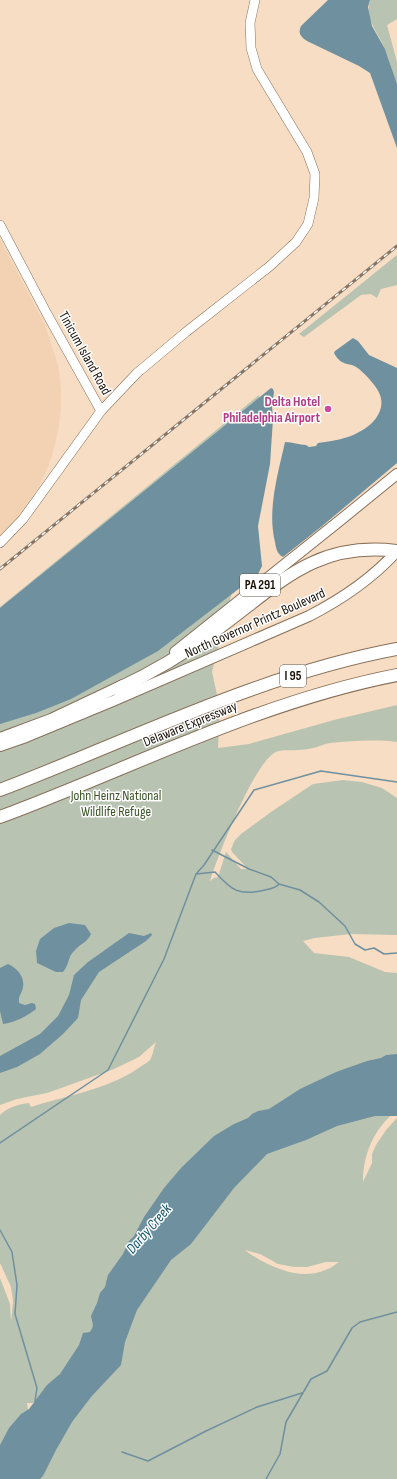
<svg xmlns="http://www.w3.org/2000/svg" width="397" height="1479" viewBox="0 0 397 1479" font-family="'Sofia Sans Condensed',sans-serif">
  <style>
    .built { fill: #f2d2b3 }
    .green { fill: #b9c3b1; fill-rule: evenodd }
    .water { fill: #6f909f }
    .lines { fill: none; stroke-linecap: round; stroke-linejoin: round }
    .stream { stroke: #6f909f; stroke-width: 1.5 }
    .secondary-casing { stroke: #877059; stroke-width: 10 }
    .primary-casing { stroke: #877059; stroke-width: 12 }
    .highway-casing { stroke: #877059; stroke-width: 14 }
    .secondary { stroke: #fff; stroke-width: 9 }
    .primary { stroke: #fff; stroke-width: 10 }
    .highway { stroke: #fff; stroke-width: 12 }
    .rail-casing { stroke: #867564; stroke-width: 3 }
    .rail { stroke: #fff; stroke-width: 1.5; stroke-dasharray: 4.5; stroke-linecap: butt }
    .hotel-dot { fill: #d1479c; stroke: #fff; stroke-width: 1.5 }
    .labels { text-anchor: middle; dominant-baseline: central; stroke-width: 3; stroke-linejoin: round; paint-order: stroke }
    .shield { fill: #fff; stroke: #5e5851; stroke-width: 1 }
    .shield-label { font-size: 13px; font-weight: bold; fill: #191007 }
    .street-label { font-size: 14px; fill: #191007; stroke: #fff }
    .hotel-label { font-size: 14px; font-weight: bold; fill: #b23c85; stroke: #fff; text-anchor: end }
    .park-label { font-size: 14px; fill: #3c5428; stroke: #fff }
    .water-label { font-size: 15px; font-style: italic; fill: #0e5269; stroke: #fff }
  </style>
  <rect width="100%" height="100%" fill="#f7ddc3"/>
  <path class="built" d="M 0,239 L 45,325 L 58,365 L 61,389 L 61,407 L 58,432 L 52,456 L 47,469 L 40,485 L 27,505 L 14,523 L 0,536 Z"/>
  <path class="green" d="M 370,0 L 397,0 L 397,19 L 387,25 L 397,62 L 397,84 C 392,73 390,60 385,49 C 378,32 365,21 370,0 Z
    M 397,255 L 397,285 L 381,289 L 377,298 L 371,294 L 361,295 L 304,337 L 299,334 Z
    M 259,395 L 261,412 L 233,588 L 212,672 L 220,708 L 218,748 L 249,744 L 334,720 L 397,705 L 397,742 C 375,739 352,741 330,743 C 324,744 318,747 313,748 C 308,749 302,750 297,750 C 291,751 283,749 276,752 C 254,762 218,856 210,881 L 214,878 L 218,877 L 226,852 L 241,869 L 248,869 L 232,852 L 231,849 L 235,840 L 241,834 L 271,812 L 313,784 L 343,780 L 362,782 L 382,788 L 397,798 L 397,935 L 351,934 L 315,938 L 303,941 L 314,953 L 349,957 L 385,972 L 397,973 L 397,1092 L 321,1120 L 395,1112 C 373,1130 363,1155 363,1182 L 372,1163 L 372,1154 L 376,1145 L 386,1130 L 397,1118 L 397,1479 L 23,1479 L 92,1340 L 36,1401 L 33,1403 L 27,1403 L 28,1410 L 0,1479 L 0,1278 L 10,1304 L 11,1322 L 13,1301 L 11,1287 L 0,1263 L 0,1115 C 8,1107 19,1104 29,1103 L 31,1107 C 68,1095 111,1089 143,1065 C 145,1064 148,1062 150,1060 C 153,1055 154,1047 156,1042 L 139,1057 L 114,1069 L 47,1093 L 17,1099 L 0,1105 L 0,607 ZM 245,1250 L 260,1254 L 278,1264 L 294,1267 L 307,1267 L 326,1262 L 339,1262 C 314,1282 286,1274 260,1260 C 255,1257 248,1253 245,1250 Z"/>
  <path class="water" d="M 328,0 L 370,0 L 368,7 L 372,26 L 385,49 L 397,84 L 397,148 L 370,73 L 359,66 L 307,41 C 300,36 298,33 301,26 Z
    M 353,338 L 358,341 L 369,355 L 397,368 L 397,463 L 321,527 L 283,557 C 277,554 276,548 275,542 C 267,510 278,474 285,442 C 293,442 299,445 306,445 L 309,447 L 316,446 L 318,443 C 332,441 347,439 359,432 C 372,426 386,411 380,395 C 377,386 366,375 359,369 C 350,361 342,368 334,353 L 335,351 Z
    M 271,388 L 273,389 L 274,392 L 272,406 L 273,419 L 270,464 L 258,526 L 262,566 L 258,574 L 158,651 L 71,699 L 36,713 L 0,724 L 0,608 Z
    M 69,923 L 85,925 L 91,934 C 87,943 81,943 75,950 C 67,957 70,964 63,972 L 56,972 L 37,963 L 36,951 L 40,939 L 54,928 Z
    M 129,933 L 144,936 L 151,933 L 152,935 L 146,941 L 99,972 L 81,1000 L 78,1018 L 63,1034 L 40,1054 L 17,1067 L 0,1073 L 0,1056 L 40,1034 L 58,1016 L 69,995 L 74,975 L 88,962 Z
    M 8,964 C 17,968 25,977 23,987 C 22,994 18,995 19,1003 L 25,1005 L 32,1003 L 35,1004 L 36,1009 C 27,1016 14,1023 3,1024 L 0,1011 L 0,968 Z
    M 397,1054 L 397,1116 L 375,1116 L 337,1126 L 306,1140 L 267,1154 L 234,1188 L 191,1244 L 171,1260 L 137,1310 L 125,1342 L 121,1365 L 91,1397 L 72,1422 L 56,1450 L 43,1476 L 40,1479 L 0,1479 L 0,1445 L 9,1428 L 21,1414 L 29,1409 L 47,1385 L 60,1374 L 79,1345 L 83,1333 L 90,1332 C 95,1325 92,1323 91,1316 L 97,1303 L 100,1293 L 105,1287 L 108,1275 L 123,1254 L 129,1241 L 134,1236 L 144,1217 L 164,1188 L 181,1168 L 214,1136 L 234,1124 L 248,1118 L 252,1114 L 258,1111 L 269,1109 L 300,1089 L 336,1072 L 367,1061 L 381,1058 L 386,1055 Z"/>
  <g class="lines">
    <path class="stream" d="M 212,850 L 249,869 L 271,877 L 279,884 L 300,890 L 319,902 L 345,926 L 355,944 L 365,950 L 374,948 L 384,954 L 397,953
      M 196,874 L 215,872 C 232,891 239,896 265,890 C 270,889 276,888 279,884
      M 0,1143 L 108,1070 L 164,959 L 196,874 L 204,865 L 254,790 L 321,771 L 397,782
      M 0,1230 L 12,1252 L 17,1285 L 15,1314 L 37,1388 L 35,1401
      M 122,1452 L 148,1461 L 206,1431 L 257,1407 L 302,1393
      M 266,1479 L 280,1454 L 286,1422 L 311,1379 L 327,1371 L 352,1328 L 360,1322 L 397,1312"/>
    <defs>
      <path id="secondary" d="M 0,225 L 47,314 L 101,411
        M 0,543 L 23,519 L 101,411 L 137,373 L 186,332 L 270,266 L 296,242 L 308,224 L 314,198 L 315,174 L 307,152 L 257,69 L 251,48 L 250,23 L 255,0"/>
      <path id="primary" d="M 175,652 L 338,522 L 397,474
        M 0,738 L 51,719 L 123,685
        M 0,746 L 26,737 L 113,701 L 309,616 C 342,599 372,579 397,551"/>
      <path id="highway" d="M 117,689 C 154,672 187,652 219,628 C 279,584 315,541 397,551
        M 0,790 C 131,740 258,675 397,649
        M 0,817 C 132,768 258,702 397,675"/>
    </defs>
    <use href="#secondary" class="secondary-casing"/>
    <use href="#primary" class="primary-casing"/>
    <use href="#highway" class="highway-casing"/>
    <use href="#secondary" class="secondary"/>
    <use href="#primary" class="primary"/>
    <use href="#highway" class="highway"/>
    <defs>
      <path id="rail" d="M 0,569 L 397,246"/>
    </defs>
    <use href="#rail" class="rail-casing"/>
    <use href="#rail" class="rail"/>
  </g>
  <circle class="hotel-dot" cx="328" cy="409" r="4"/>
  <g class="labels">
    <g class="shield">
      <rect x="240" y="574" width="40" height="22" rx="3"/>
      <rect x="280" y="665" width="26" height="22" rx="3"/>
    </g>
    <g class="shield-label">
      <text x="260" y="585">PA 291</text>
      <text x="293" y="676">I 95</text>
    </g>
    <g class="street-label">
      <text transform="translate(85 353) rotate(61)">Tinicum Island Road</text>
      <text transform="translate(255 623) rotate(-24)">North Governor Printz Boulevard</text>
      <text transform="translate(190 724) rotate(-22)">Delaware Expressway</text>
    </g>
    <g class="hotel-label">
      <text x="320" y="401">Delta Hotel<tspan x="320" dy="16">Philadelphia Airport</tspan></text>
    </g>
    <g class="park-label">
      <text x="116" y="795">John Heinz National<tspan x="116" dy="16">Wildlife Refuge</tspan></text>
    </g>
    <g class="water-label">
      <text transform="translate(149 1229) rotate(-49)">Darby Creek</text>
    </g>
  </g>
</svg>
